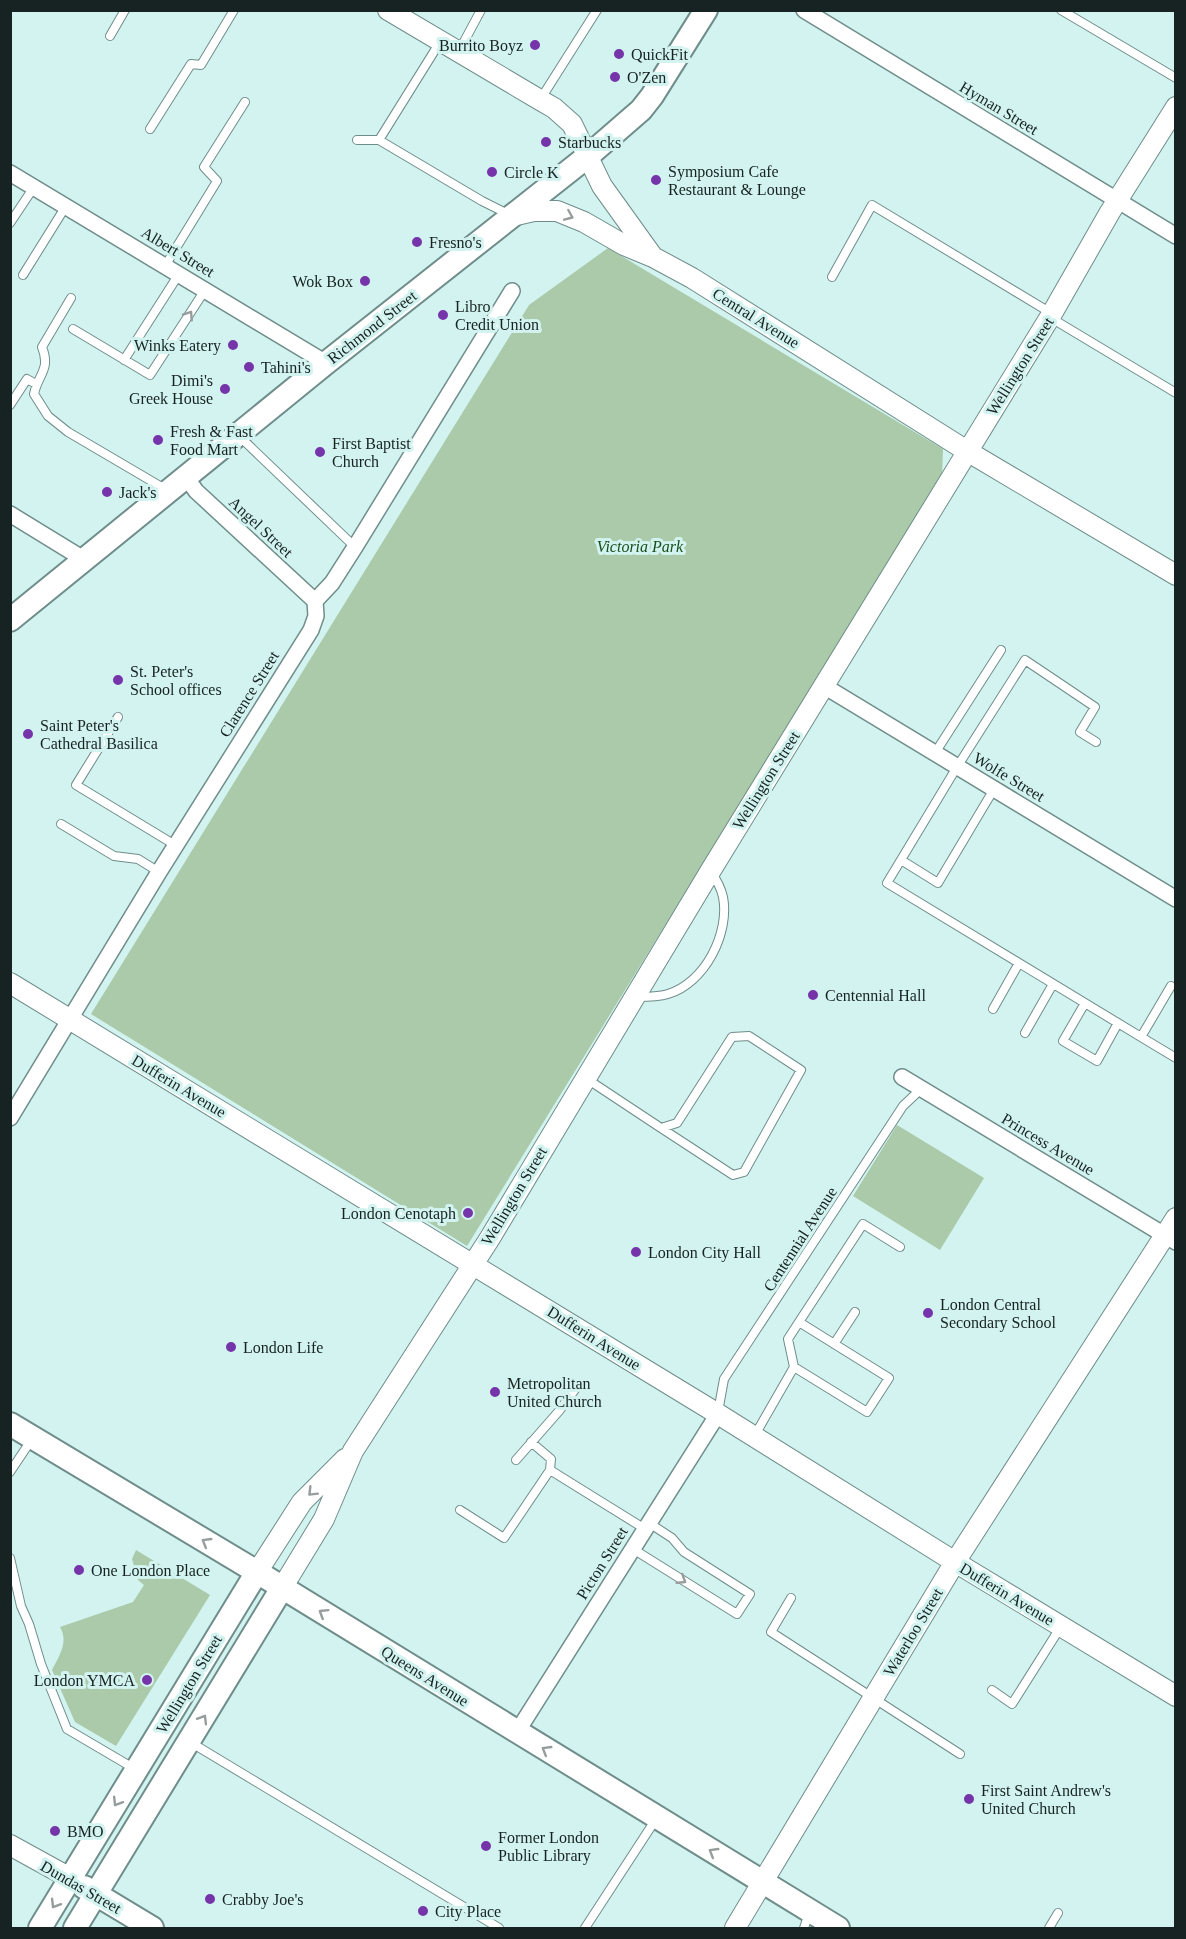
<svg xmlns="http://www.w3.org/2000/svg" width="1186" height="1939" viewBox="0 0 1186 1939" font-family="Georgia,serif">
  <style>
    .green { fill: #aacaa9 }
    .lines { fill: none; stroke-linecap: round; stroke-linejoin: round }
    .service-casing { stroke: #6f8d8a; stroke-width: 10 }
    .minor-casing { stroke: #6f8d8a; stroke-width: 18 }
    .tertiary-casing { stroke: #6f8d8a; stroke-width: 22 }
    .secondary-casing { stroke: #6f8d8a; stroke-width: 26 }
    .service { stroke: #fff; stroke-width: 8 }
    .minor { stroke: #fff; stroke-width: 15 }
    .tertiary { stroke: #fff; stroke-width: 20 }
    .secondary { stroke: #fff; stroke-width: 22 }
    .oneway { stroke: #979c9c }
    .poi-dot { fill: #7534a9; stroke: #d2f3f0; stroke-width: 2 }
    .labels { text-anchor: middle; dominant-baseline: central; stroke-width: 6; stroke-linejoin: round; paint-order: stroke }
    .poi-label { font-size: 16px; fill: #172322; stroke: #d2f3f0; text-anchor: start }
    .street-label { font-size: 16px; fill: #172322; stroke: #d2f3f0 }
    .park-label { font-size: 16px; font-style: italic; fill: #1a4e1d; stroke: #d2f3f0 }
  </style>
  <rect width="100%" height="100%" fill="#d2f3f0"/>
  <path class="green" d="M 608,248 L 943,449 L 942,477 L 467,1246 L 91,1014 L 529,305 Z
    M 897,1125 L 984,1178 L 940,1250 L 853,1196 Z
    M 136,1550 L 210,1595 L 116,1746 L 75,1722 L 52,1670 C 59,1656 69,1642 60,1627 L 133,1602 L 144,1585 L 138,1580 L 132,1559 Z"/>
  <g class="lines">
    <defs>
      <path id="service" d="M 1061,10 L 1176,78
        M 110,36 L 125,10
        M 459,51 L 481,10
        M 540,100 L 597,10
        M 150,129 L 191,64 L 201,65 L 234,10
        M 357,140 L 379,140 L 440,42
        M 379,140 L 482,201 L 508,214
        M 10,223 L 34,187
        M 165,266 L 217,181 L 204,167 L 245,102
        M 23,275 L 66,206
        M 832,277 L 872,205 L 1051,313
        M 71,298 L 42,347 C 51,370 38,374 34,394 L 48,416 L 68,432 L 165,489
        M 1051,318 L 1176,393
        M 73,329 L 150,375 L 205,290
        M 124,360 L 179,274
        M 10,405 L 27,379 L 36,384
        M 239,436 L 355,547
        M 118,717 L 76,785 L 175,845
        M 1096,742 L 1080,732 L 1095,707 L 1025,660 L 957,767 L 887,883 L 1141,1037
        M 935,753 L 1001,650
        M 61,824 L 114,856 L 138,859 L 159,872
        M 901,860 L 938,883 L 994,789
        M 1171,986 L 1141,1037 L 1176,1058
        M 636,997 C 647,997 658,997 668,994 C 705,983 730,933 723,897 C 721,888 716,879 711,872
        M 1085,1003 L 1063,1041 L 1097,1061 L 1118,1023
        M 993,1009 L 1019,963
        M 1025,1033 L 1053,984
        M 587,1079 L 661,1128 L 677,1123 L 732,1037 L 749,1036 L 801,1070 L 744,1172 L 733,1175 L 661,1128
        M 799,1322 L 863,1224 L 900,1247
        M 834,1344 L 855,1312
        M 718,1412 L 724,1379 L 903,1106 L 922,1088
        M 755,1435 L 794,1367 L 867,1412 L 889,1378 L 799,1322 L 788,1339 L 794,1367
        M 531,1442 L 551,1459 L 550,1470
        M 516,1460 L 559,1411 L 576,1388
        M 10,1472 L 32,1439
        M 460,1510 L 504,1538 L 550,1470 L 645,1529
        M 633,1549 L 737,1614 L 750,1594 L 684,1552 L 672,1538 L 649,1523
        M 10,1558 L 21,1606 L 29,1624 L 41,1664 L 67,1729 L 135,1769
        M 791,1598 L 771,1632 L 960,1754
        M 992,1690 L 1012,1704 L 1060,1628
        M 190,1742 L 499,1928
        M 585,1928 L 656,1819
        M 804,1928 L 809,1913
        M 1049,1928 L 1058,1913"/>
      <path id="minor" d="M 804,10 L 1176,236
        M 10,173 L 326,363
        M 186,477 L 196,491 L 315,601
        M 10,514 L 85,560
        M 824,686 L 1176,899
        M 902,1077 L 1176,1242
        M 10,1118 L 159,872 L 311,630 L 316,616 L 315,601 L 332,583 L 355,547 L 512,291
        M 517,1732 L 718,1414"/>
      <path id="tertiary" d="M 388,10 L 540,100 L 554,108 L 572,124 L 602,186 L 653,257 L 692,278 L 967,451 L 1176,575
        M 512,216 L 534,211 L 557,211 L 584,222 L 624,245 L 653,257
        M 10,983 L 718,1414 L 955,1562 L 1176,1696
        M 257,1572 L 302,1502 L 345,1459
        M 282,1588 L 324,1519 L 353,1451 L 490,1238 L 711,870 L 1050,317 L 1110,212 L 1176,107
        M 10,1845 L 70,1878
        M 735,1928 L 955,1562 L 1176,1218"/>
      <path id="secondary" d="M 10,620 L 326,363 L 588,156 L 641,110 L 652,96 L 706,10
        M 10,1424 L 257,1572 L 838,1928
        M 84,1887 L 152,1928
        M 40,1928 L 257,1572
        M 75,1928 L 282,1588"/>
    </defs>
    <use href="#service" class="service-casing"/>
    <use href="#minor" class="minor-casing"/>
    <use href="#tertiary" class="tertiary-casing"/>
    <use href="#secondary" class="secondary-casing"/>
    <use href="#service" class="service"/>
    <use href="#minor" class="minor"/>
    <use href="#tertiary" class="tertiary"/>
    <use href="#secondary" class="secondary"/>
  </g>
  <defs><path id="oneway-chevron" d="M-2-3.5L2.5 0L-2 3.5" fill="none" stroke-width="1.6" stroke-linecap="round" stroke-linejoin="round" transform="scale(1.5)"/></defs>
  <g class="oneway">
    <use href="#oneway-chevron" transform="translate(569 216) rotate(23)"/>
    <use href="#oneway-chevron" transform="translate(189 315) rotate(-57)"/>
    <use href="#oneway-chevron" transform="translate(312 1492) rotate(135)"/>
    <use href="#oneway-chevron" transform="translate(206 1542) rotate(-149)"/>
    <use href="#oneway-chevron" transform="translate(682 1580) rotate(32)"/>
    <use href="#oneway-chevron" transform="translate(323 1613) rotate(-148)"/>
    <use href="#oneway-chevron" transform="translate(203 1719) rotate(-59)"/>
    <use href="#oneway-chevron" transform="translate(546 1750) rotate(-149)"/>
    <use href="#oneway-chevron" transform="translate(117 1802) rotate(122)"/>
    <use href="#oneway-chevron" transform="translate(713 1852) rotate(-149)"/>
    <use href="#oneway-chevron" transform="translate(55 1904) rotate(121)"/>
  </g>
  <g class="poi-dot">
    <circle cx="535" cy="45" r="6"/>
    <circle cx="619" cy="54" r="6"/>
    <circle cx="615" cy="77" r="6"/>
    <circle cx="546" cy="142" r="6"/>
    <circle cx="492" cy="172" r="6"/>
    <circle cx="656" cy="180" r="6"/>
    <circle cx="417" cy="242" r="6"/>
    <circle cx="365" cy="281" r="6"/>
    <circle cx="443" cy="315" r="6"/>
    <circle cx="233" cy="345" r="6"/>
    <circle cx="249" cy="367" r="6"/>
    <circle cx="225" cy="389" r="6"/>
    <circle cx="158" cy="440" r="6"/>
    <circle cx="320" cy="452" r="6"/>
    <circle cx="107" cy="492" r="6"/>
    <circle cx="118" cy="680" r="6"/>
    <circle cx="28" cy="734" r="6"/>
    <circle cx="813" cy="995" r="6"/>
    <circle cx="468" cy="1213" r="6"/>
    <circle cx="636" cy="1252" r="6"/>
    <circle cx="928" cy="1313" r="6"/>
    <circle cx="231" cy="1347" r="6"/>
    <circle cx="495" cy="1392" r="6"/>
    <circle cx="79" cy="1570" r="6"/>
    <circle cx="147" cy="1680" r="6"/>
    <circle cx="969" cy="1799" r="6"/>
    <circle cx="55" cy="1831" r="6"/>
    <circle cx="486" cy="1846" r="6"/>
    <circle cx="210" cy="1899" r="6"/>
    <circle cx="423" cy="1911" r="6"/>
  </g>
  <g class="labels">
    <g class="poi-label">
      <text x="523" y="45" text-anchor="end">Burrito Boyz</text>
      <text x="631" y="54">QuickFit</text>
      <text x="627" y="77">O'Zen</text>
      <text x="558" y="142">Starbucks</text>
      <text x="668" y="171">Symposium Cafe<tspan x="668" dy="18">Restaurant &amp; Lounge</tspan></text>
      <text x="504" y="172">Circle K</text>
      <text x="429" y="242">Fresno's</text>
      <text x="353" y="281" text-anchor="end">Wok Box</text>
      <text x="455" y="306">Libro<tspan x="455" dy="18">Credit Union</tspan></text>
      <text x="221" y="345" text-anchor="end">Winks Eatery</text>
      <text x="261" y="367">Tahini's</text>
      <text x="213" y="380" text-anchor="end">Dimi's<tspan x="213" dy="18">Greek House</tspan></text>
      <text x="170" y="431">Fresh &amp; Fast<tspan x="170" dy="18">Food Mart</tspan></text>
      <text x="332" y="443">First Baptist<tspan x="332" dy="18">Church</tspan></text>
      <text x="119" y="492">Jack's</text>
      <text x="130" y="671">St. Peter's<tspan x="130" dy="18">School offices</tspan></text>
      <text x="40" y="725">Saint Peter's<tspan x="40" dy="18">Cathedral Basilica</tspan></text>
      <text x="825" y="995">Centennial Hall</text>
      <text x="456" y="1213" text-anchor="end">London Cenotaph</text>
      <text x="648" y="1252">London City Hall</text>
      <text x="940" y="1304">London Central<tspan x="940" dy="18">Secondary School</tspan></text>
      <text x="243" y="1347">London Life</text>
      <text x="507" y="1383">Metropolitan<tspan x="507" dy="18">United Church</tspan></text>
      <text x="91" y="1570">One London Place</text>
      <text x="135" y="1680" text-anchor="end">London YMCA</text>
      <text x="981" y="1790">First Saint Andrew's<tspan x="981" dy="18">United Church</tspan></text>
      <text x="67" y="1831">BMO</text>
      <text x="498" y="1837">Former London<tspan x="498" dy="18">Public Library</tspan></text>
      <text x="222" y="1899">Crabby Joe's</text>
      <text x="435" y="1911">City Place</text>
    </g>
    <g class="street-label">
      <text transform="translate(999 108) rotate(31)">Hyman Street</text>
      <text transform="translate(178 252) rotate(31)">Albert Street</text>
      <text transform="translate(756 318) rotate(32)">Central Avenue</text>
      <text transform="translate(372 327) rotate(-38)">Richmond Street</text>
      <text transform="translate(1020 366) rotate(-58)">Wellington Street</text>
      <text transform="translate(261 527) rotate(43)">Angel Street</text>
      <text transform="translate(249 694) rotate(-58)">Clarence Street</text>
      <text transform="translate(1009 777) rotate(31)">Wolfe Street</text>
      <text transform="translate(766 780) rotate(-58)">Wellington Street</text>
      <text transform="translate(179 1086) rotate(31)">Dufferin Avenue</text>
      <text transform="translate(1048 1144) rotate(31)">Princess Avenue</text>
      <text transform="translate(514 1196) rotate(-59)">Wellington Street</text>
      <text transform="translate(800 1239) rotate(-57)">Centennial Avenue</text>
      <text transform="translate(594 1338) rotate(32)">Dufferin Avenue</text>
      <text transform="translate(602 1563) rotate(-58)">Picton Street</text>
      <text transform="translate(1007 1594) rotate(31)">Dufferin Avenue</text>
      <text transform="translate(913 1632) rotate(-59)">Waterloo Street</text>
      <text transform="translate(425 1676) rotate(32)">Queens Avenue</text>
      <text transform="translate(189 1684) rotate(-59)">Wellington Street</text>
      <text transform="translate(81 1887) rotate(30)">Dundas Street</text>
    </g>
    <g class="park-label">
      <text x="640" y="546">Victoria Park</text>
    </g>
  </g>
  <rect width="1186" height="1939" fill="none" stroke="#172322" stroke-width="24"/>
</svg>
